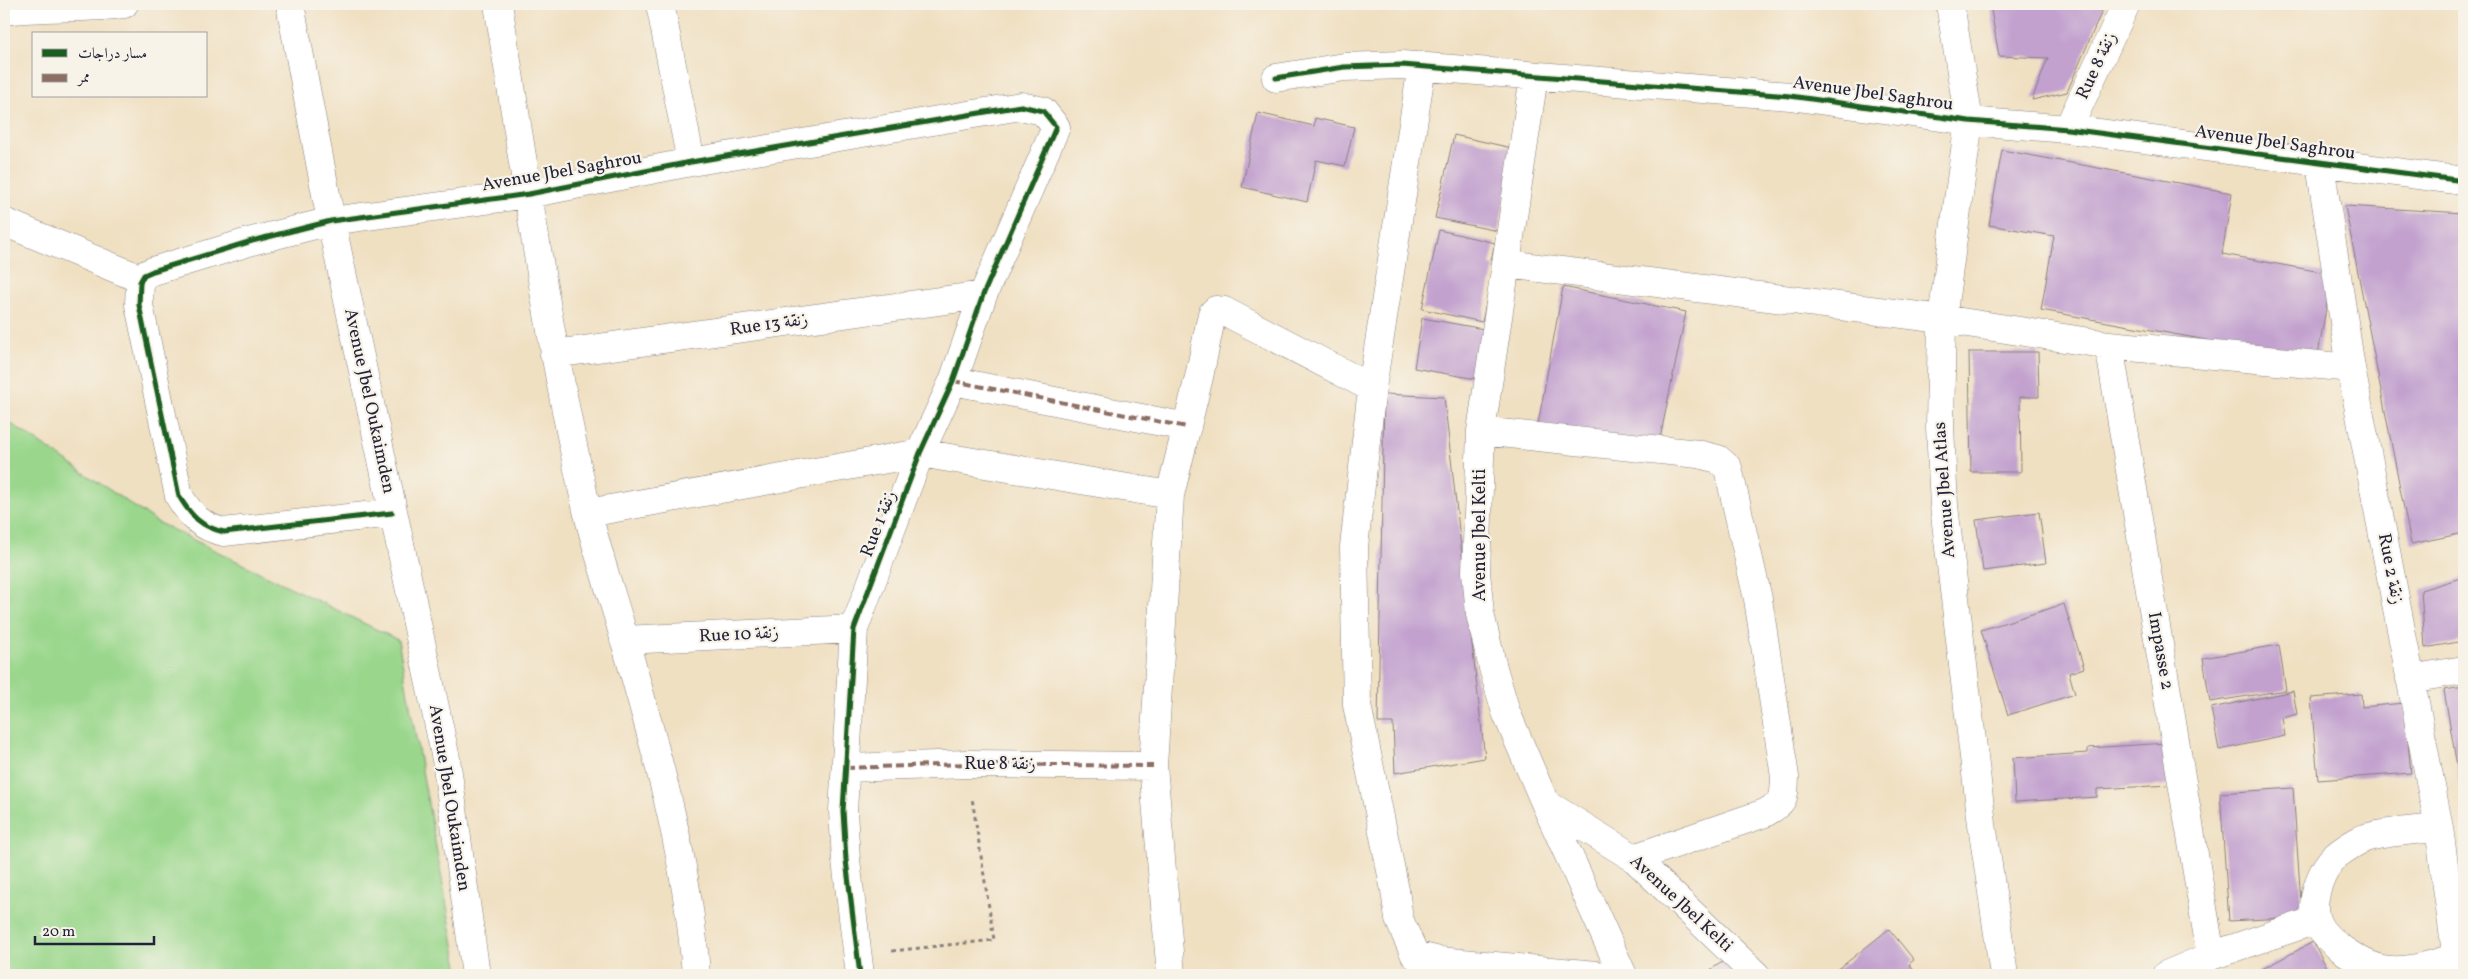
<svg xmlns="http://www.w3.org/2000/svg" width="2468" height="979" viewBox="0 0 2468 979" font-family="Vollkorn,Amiri,serif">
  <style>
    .green { fill: #9ad78c; stroke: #5e7c64 }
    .building { fill: #c2a1cf }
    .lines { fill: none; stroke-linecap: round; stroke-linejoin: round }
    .street-casing { stroke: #89817e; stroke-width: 29 }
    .path { stroke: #89817e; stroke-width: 3; stroke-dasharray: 4 4; stroke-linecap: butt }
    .street { stroke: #fff; stroke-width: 28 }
    .quiet { stroke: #8d6e63; stroke-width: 4; stroke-dasharray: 8 4; stroke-linecap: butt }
    .cycleway-casing { stroke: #f7f3e8; stroke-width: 8 }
    .cycleway { stroke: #1b5e20; stroke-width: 5 }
    .labels { text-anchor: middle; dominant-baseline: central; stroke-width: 4.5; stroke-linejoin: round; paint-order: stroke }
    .street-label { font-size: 18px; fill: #22223b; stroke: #f7f3e8 }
  </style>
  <rect width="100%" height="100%" fill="#f7f3e8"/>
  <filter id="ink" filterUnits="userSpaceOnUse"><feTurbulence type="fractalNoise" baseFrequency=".02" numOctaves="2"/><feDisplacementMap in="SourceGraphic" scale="10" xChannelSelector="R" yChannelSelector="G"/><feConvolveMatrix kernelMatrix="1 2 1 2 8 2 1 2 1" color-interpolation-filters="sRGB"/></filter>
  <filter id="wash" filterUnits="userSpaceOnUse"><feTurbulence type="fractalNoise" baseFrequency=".0096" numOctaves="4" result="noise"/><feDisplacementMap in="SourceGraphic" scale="20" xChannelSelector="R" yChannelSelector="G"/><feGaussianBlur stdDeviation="1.12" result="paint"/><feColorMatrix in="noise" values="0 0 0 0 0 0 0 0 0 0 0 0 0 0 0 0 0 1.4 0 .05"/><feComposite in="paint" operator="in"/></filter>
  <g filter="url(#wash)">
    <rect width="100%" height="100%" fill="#f0e0c2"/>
    <path class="green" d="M 4,419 L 157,522 L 398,640 L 459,972 L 456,975 L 4,975 Z"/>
    <g id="blocks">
      <path class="building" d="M 1990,4 L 2105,4 L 2067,92 L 2032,100 L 2048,58 L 1999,56 Z
        M 1258,113 L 1314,126 L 1315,118 L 1354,127 L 1345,166 L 1316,160 L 1307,202 L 1242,187 Z
        M 1454,135 L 1516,149 L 1498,231 L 1435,218 Z
        M 2002,150 L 2232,193 L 2222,254 L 2332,274 L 2317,360 L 2041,310 L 2054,236 L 1989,225 Z
        M 2345,206 L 2464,213 L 2464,533 L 2411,544 Z
        M 1439,230 L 1495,243 L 1490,265 L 1494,266 L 1482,322 L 1422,309 Z
        M 1563,287 L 1686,312 L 1658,448 L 1538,424 Z
        M 1422,318 L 1484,329 L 1476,379 L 1414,368 Z
        M 1969,352 L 2038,352 L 2039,397 L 2020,397 L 2021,472 L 1971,472 Z
        M 1384,394 L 1444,397 L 1485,758 L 1395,773 L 1393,723 L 1378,723 Z
        M 2039,512 L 2046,563 L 1983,571 L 1976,520 Z
        M 2464,577 L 2464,641 L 2425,648 L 2421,590 Z
        M 2064,604 L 2084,668 L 2069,673 L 2075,694 L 2008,715 L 1981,630 Z
        M 2279,645 L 2286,690 L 2210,702 L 2203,658 Z
        M 2464,687 L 2464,802 L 2463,802 L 2444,690 Z
        M 2293,691 L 2297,714 L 2282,718 L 2285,736 L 2219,750 L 2211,708 Z
        M 2361,694 L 2362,707 L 2404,703 L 2411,773 L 2318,780 L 2311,698 Z
        M 2168,743 L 2171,785 L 2097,789 L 2097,797 L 2015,802 L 2013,758 L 2088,753 L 2088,748 Z
        M 2293,788 L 2302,917 L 2229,921 L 2220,793 Z
        M 1889,929 L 1914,960 L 1909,964 L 1917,975 L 1831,975 Z
        M 2313,942 L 2331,975 L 2251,975 Z
        M 1725,960 L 1735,975 L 1703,975 Z"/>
    </g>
  </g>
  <g filter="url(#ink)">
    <use href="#blocks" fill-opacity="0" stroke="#89817e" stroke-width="1"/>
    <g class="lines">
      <defs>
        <path id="street" d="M 290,4 L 331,221 L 446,759 L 476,975
          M 498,4 C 525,173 549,343 587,510 C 596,547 608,584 619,620 C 652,737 688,854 696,975
          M 660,4 L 691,162
          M 1950,4 L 1969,121 L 1942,319 L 1940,427 L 1944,506 L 1982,824 L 2004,975
          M 4,11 C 44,6 84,9 124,4
          M 1422,66 L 1372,388 L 1354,547 L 1357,705 L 1395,890 L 1399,919 L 1415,955 L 1440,961 L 1597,975
          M 1534,76 L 1481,431 L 1476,572 L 1480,614 L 1493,668 L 1506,712 L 1545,803 L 1634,858 L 1756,975
          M 1276,78 L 1344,67 L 1402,65 L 1790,96 L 1969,121 L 2068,129 L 2464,181
          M 2068,129 L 2126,4
          M 2320,164 L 2351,368 L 2439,828 L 2459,975
          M 4,222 L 141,279
          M 1507,264 L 1942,319 L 2109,345 L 2351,368
          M 2109,345 L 2211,956
          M 554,354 L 983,295
          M 953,381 L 1187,427
          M 1481,431 L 1698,454 L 1718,459 L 1728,468 L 1758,599 L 1785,777 C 1784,799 1785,802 1765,813 L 1634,858
          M 392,513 L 224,532 C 201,527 191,516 179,496 L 139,305 L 140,282 L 144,275 L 153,271 L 252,241 L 331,221 L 529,194 L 691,162 L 1021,106 L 1043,111 L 1056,127 L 983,295 L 953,381 L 920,453 L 854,629 L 843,811 L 846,860 L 860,975
          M 588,513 L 920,453 L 1170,495
          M 624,640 L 854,629
          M 2410,679 L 2464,670
          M 846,768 L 967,764 L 1153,766
          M 1545,803 L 1623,975
          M 2439,828 C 2419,830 2377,832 2360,840 C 2351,845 2336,854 2330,862 C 2319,876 2310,903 2316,920 C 2323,941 2361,964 2382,969 C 2406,974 2434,964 2456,957
          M 1171,975 L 1153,766 L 1170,495 L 1199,377 L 1212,314 L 1216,310 L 1224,311 L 1372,388
          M 2166,975 L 2211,956 L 2316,920"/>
      </defs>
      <use href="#street" class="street-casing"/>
      <path class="path" d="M 892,951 L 994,940 L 972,798"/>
      <use href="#street" class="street"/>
      <path class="quiet" d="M 953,381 L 1187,427
        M 846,768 L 967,764 L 1153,766"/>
      <defs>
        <path id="cycleway" d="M 1276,78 L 1344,67 L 1402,65 L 1790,96 L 1969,121 L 2068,129 L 2464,181
          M 392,513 L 224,532 C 201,527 191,516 179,496 L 139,305 L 140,282 L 144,275 L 153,271 L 252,241 L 331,221 L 529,194 L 691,162 L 1021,106 L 1043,111 L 1056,127 L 983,295 L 953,381 L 920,453 L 854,629 L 843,811 L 846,860 L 860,975"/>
      </defs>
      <use href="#cycleway" class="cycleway-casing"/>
      <use href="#cycleway" class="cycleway"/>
    </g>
  </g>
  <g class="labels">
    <g class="street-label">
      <text transform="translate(2097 66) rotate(-65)">Rue 8 زنقة</text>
      <text transform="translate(1873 94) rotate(8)">Avenue Jbel Saghrou</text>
      <text transform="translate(2275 143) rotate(8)">Avenue Jbel Saghrou</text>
      <text transform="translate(562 172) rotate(-10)">Avenue Jbel Saghrou</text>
      <text transform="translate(769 325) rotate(-8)">Rue 13 زنقة</text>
      <text transform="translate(369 401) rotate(78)">Avenue Jbel Oukaimden</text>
      <text transform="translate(1945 490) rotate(-94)">Avenue Jbel Atlas</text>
      <text transform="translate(879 524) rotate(-69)">Rue 1 زنقة</text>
      <text transform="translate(1480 535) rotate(-90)">Avenue Jbel Kelti</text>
      <text transform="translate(2390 569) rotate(79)">Rue 2 زنقة</text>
      <text transform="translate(739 635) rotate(-3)">Rue 10 زنقة</text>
      <text transform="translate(2160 651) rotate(80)">Impasse 2</text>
      <text x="1000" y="764">Rue 8 زنقة</text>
      <text transform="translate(449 798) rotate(81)">Avenue Jbel Oukaimden</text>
      <text transform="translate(1681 904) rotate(43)">Avenue Jbel Kelti</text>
    </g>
  </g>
  <rect width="2468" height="979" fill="none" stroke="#f7f3e8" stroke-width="20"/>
  <rect x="32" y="32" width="175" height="65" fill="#f7f3e8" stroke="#a29fa3"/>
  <rect x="42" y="49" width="25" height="8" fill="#1b5e20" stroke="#a29fa3"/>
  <text x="78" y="58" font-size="15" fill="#22223b">مسار دراجات</text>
  <rect x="42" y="74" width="25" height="8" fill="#8d6e63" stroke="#a29fa3"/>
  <text x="78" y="82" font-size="15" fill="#22223b">ممر</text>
  <path d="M35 936v8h119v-8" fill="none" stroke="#22223b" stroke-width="2.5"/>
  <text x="42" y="936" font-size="15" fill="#22223b" stroke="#f7f3e8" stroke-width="4" paint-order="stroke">20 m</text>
</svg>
